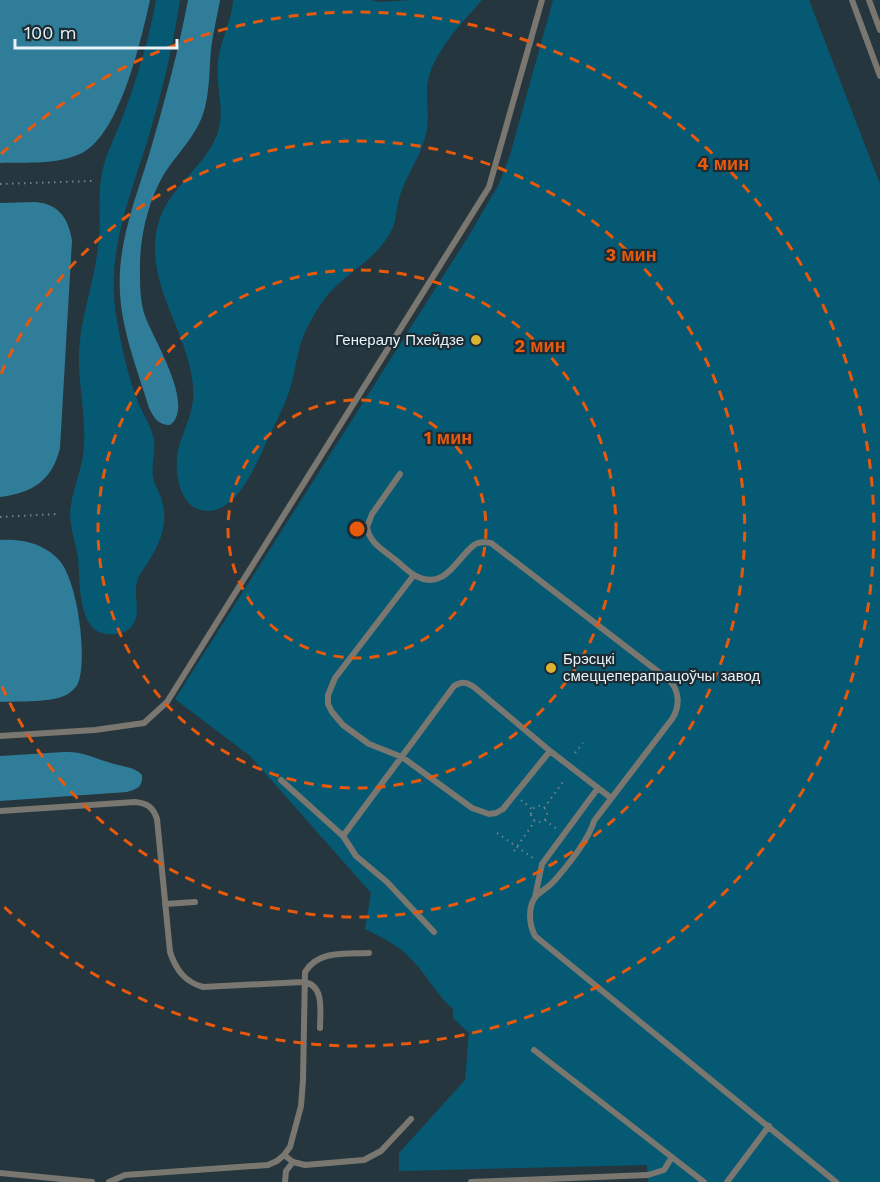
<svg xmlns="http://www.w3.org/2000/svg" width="880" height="1182" viewBox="0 0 880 1182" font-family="'Work Sans',sans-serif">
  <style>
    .green { fill: #055973 }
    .water { fill: #307d9a }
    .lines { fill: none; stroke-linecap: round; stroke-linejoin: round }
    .path { stroke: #738188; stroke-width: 2; stroke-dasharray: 1.5 4.5; stroke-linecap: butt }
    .lane { stroke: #79776f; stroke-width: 6 }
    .ring { fill: none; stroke: #e8590c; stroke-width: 3; stroke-dasharray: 10 8 }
    .poi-dot { fill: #dbb333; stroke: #1c2c34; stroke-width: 2 }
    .labels { text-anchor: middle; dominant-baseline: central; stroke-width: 4.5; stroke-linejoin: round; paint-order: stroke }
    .poi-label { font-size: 15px; fill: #e8f2f7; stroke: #1c2c34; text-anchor: end }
    .centre { fill: #e8590c; stroke: #1c2c34; stroke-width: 3 }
    .ring-label { font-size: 18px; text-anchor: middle; font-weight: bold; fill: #e8590c; stroke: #1c2c34; stroke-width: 4.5; stroke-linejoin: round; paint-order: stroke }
  </style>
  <rect width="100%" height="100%" fill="#26363e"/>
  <path class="green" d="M 156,0 L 180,0 C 174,40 165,80 154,118 C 137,181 107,241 115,308 C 119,335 127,374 137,399 C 141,412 150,423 153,436 C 157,449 151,463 153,476 C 154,485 160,492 162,501 C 169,524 159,546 147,564 C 141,572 137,578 136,588 C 135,601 141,616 131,627 C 125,634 114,635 106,634 C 99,633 94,630 90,624 C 77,606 81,573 77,552 C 74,536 68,522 71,505 C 74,485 83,467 84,446 C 86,415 78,384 79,352 C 81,316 94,283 98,247 C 102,222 97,198 102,173 C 106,153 116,135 123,116 C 137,79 149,39 156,0 Z
    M 233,0 L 371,0 L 379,2 L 412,0 L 482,0 C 462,23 438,47 429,76 C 424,93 430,112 427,129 C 423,154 406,174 399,199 C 396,208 397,218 393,227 C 381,255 353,269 333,289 C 322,300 314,315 307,328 C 296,349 296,373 288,395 C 283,409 275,423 269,437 C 257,461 240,509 209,511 C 199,511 190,507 185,498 C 178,486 176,472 177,459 C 179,433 196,416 193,386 C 189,334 148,289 156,234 C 163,189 200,174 216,137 C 227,113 215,87 218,62 C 220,40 232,22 233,0 Z
    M 553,0 L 809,0 L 880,184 L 880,1182 L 648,1182 L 647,1165 L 399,1171 L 399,1153 L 465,1080 L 469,1033 L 453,1018 L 453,1009 C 437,995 427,976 413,961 C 400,946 383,938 365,929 L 371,893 L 250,756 L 175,699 L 468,237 L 499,184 L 510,155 Z"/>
  <path class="water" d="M 0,0 L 150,0 C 141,40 120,134 82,153 C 58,165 26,162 0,163 Z
    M 188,0 L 220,0 C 217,17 213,33 211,49 C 209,71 210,96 202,117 C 194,138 176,155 164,174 C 148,201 139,239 140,271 C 140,286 140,301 145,316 C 153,339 196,406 170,425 C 158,425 154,418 149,408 C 138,371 122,332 120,293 C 117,244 135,201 149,155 C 164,104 178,53 188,0 Z
    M 35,202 C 59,204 68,218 72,240 L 60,448 C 52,481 32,493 0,497 L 0,203 Z
    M 0,540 C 22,539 43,543 59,560 C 77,580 86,649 80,676 C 79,684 75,689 68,694 C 53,703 18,701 0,702 Z
    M 64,752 C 82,751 94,758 111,763 C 122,767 134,766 142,775 C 143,787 137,789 127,792 L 0,801 L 0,756 Z"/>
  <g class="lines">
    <path class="path" d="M 0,184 L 92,181
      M 0,517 L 57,514
      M 575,753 L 583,743
      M 521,800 L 533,810
      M531 814a8 8 0 1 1 16 0a8 8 0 1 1-16 0Z
      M 544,808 L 563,782
      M 545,820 L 557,829
      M 497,833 L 536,860
      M 514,851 L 535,821"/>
    <path class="lane" d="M 852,0 L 880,76
      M 869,0 L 880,30
      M 400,474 L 372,514 L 367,527 C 369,542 382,549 393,558 C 401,564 408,572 416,576 C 445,591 456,559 473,546 C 478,541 485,542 491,543 L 669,680 C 680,691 680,707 672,719 L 594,821 C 589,839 568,865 555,880 C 550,886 543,890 537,895 C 527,906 529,924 535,936 L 836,1182
      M 414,575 L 335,678 L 328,695 L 328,704 L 332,712 L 343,725 L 369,744 L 402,757 L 472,808 L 489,814 L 496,813 L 503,809 L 550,751 L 611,798
      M 0,736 L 95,730 L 144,723 L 167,702 L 489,187 L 542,0
      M 281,780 L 343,836
      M 0,811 L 135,802 C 147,803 153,807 157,819 L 170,952 C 176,970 185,982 203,987 L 303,982 C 325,984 320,1012 320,1028
      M 535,897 L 542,864 L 598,788
      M 165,904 L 195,902
      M 434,932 L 387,882 L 356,856 L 343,836 L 454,686 C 462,681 466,682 474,687 L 550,751
      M 534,1050 L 704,1182
      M 284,1155 L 293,1162 L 305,1165 L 364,1160 L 381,1151 L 411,1119
      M 0,1173 L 92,1182
      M 109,1182 L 125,1175 L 268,1165 L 277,1161 L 284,1155 L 290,1147 L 301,1106 L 303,1080 L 305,972 C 318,950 346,954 369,953
      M 285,1182 L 286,1171 L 293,1162
      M 471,1182 L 648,1175 L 664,1170 L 672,1157
      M 727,1182 L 769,1126"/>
  </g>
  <g class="ring">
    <circle cx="357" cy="529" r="129"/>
    <circle cx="357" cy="529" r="259"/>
    <path d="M1 374A388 388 0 1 1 1 684"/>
    <path d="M1 154A517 517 0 1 1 1 904"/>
  </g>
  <g class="poi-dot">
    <circle cx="476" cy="340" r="6"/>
    <circle cx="551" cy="668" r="6"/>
  </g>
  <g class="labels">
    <g class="poi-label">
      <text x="464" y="340">Генералу Пхейдзе</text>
      <text x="563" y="659" text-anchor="start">Брэсцкі<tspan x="563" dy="17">смеццеперапрацоўчы завод</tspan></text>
    </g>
  </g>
  <circle cx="357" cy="529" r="9" class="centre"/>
  <g class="ring-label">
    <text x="723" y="170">4 мин</text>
    <text x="631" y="261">3 мин</text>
    <text x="540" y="352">2 мин</text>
    <text x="448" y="444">1 мин</text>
  </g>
  <path d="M15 39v9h162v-9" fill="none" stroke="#e8f2f7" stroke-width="3"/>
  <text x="24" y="39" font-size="18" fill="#e8f2f7" stroke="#1c2c34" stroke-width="4.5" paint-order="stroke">100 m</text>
</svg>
